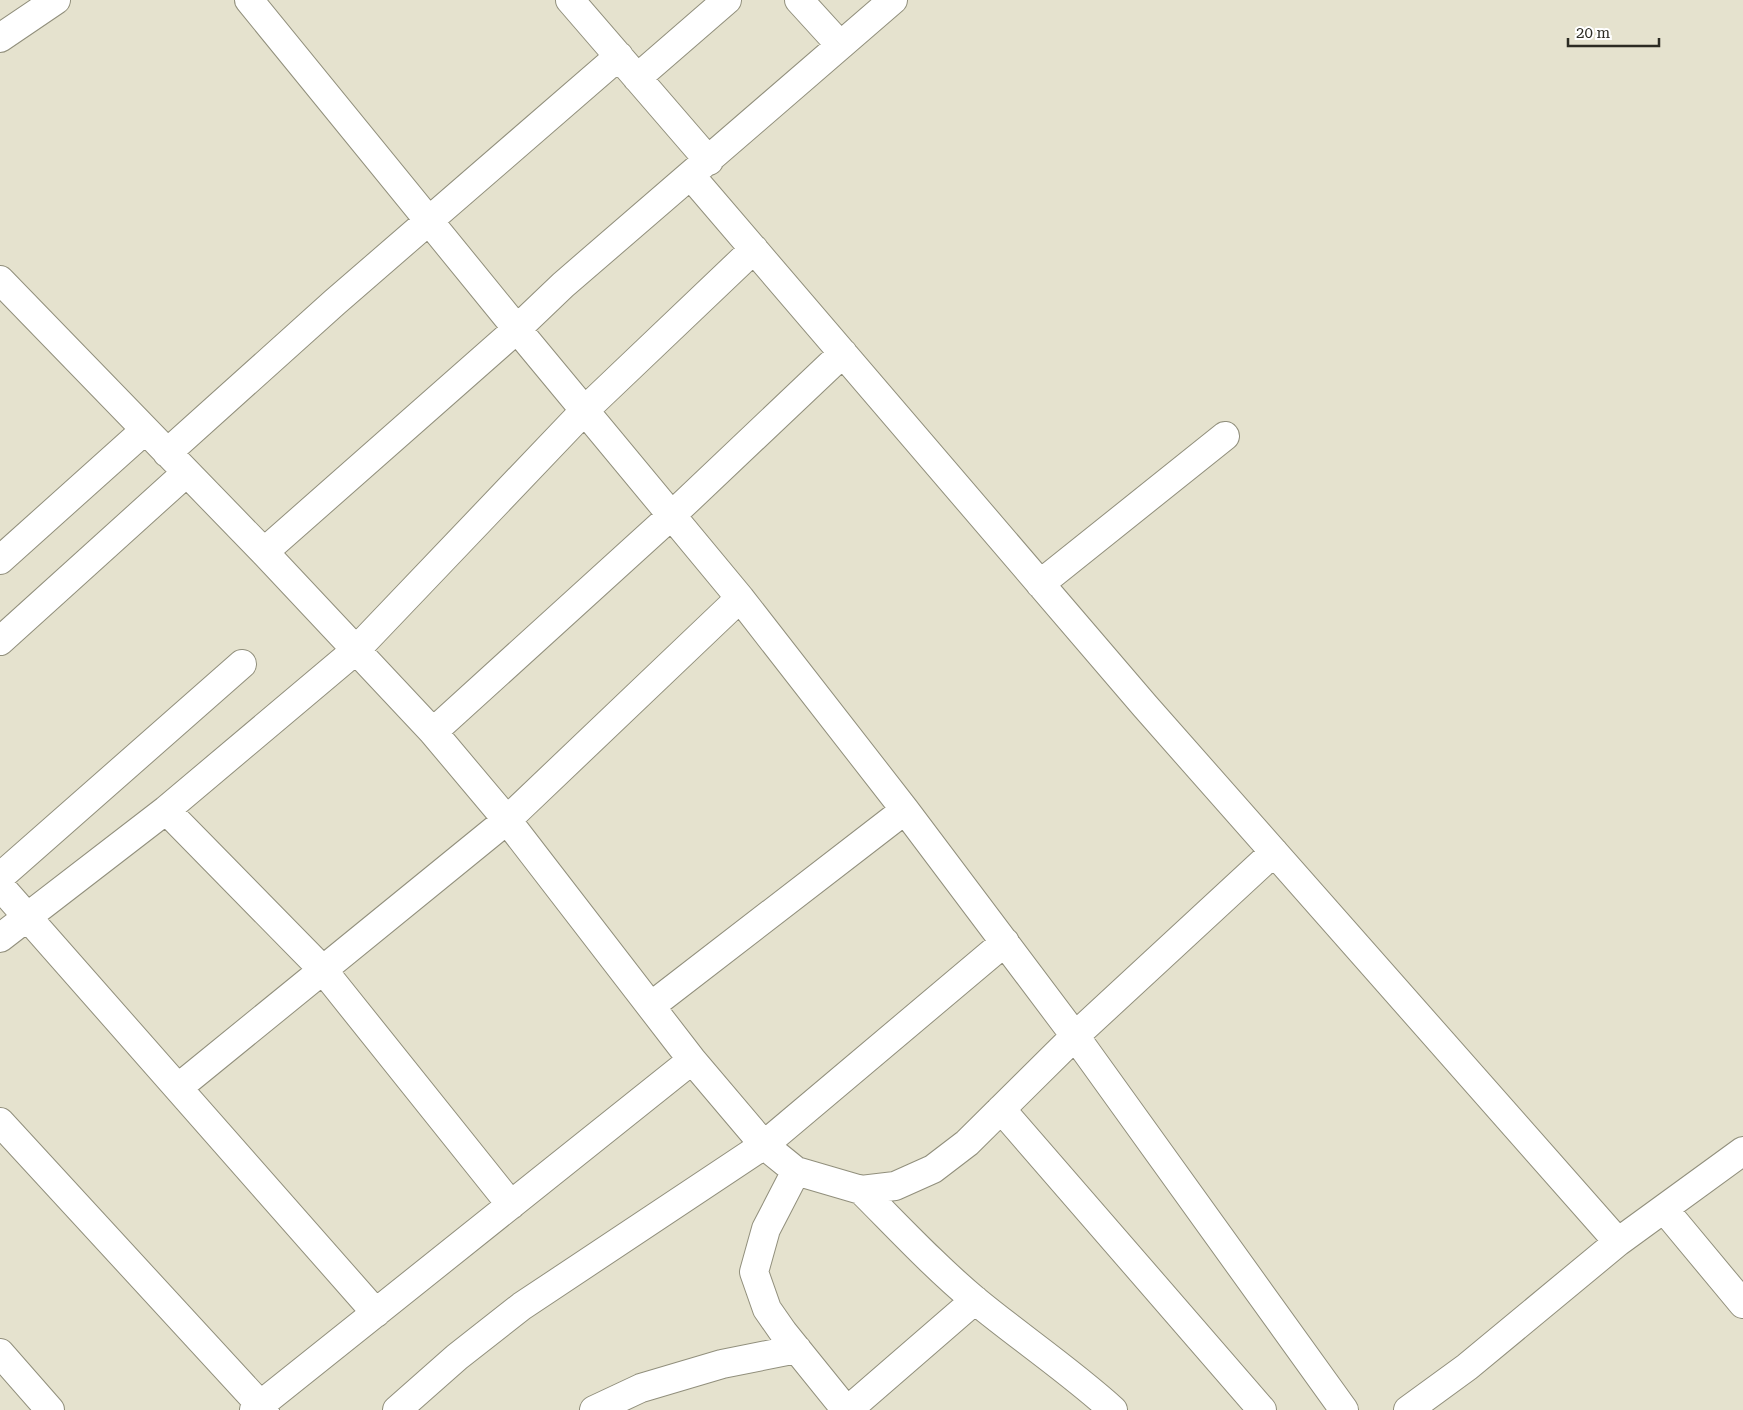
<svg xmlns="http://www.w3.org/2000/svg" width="1743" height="1410" viewBox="0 0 1743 1410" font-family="'Roboto Serif',serif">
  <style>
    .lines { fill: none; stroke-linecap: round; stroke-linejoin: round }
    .minor-casing { stroke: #918f7c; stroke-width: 30 }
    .minor { stroke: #fff; stroke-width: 28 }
  </style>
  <rect width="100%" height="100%" fill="#e5e2ce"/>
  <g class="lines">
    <defs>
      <path id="minor" d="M 249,0 L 517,329 L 740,598 L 905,810 L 1075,1036 L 1344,1410
        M 570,0 L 709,161
        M 799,0 L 840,45
        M 0,38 L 56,0
        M 637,78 L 727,0
        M 691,176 L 1145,706 L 1618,1242
        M 0,280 L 264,552 L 433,732 L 507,820 L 692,1060 L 764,1145 L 796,1171 L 861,1190 L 895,1186 L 933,1169 L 967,1143 L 1075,1036 L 1274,852
        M 167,453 L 335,302 L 619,56
        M 264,552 L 517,329 L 563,285 L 893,0
        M 0,560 L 145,430
        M 1040,584 L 1225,436
        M 0,641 L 186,473
        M 433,732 L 672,515 L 843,353
        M 166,810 L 323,970 L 511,1205
        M 0,877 L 242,664
        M 0,886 L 376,1313
        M 0,938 L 166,810 L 356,650 L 585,410 L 754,249
        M 651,1006 L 905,810
        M 179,1087 L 507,820 L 740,598
        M 1001,1109 L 1262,1410
        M 0,1122 L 265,1410
        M 796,1171 L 766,1229 L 754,1272 L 767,1309 L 783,1332 L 846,1410
        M 861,1190 C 899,1228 935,1267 976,1301 C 1021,1338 1070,1371 1113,1410
        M 1664,1209 L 1743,1304
        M 0,1353 L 50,1410
        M 254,1410 L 692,1060
        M 397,1410 L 457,1357 L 522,1306 L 764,1145 L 1005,942
        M 594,1410 L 641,1388 L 722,1364 L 797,1349
        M 848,1410 L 975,1300
        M 1408,1410 L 1467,1367 L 1618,1242 L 1743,1151"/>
    </defs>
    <use href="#minor" class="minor-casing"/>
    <use href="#minor" class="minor"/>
  </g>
  <path d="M1568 38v8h91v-8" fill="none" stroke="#2c2b23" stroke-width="2.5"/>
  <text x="1576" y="38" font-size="15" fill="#2c2b23" stroke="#ffffff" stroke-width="4" paint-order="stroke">20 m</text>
</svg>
